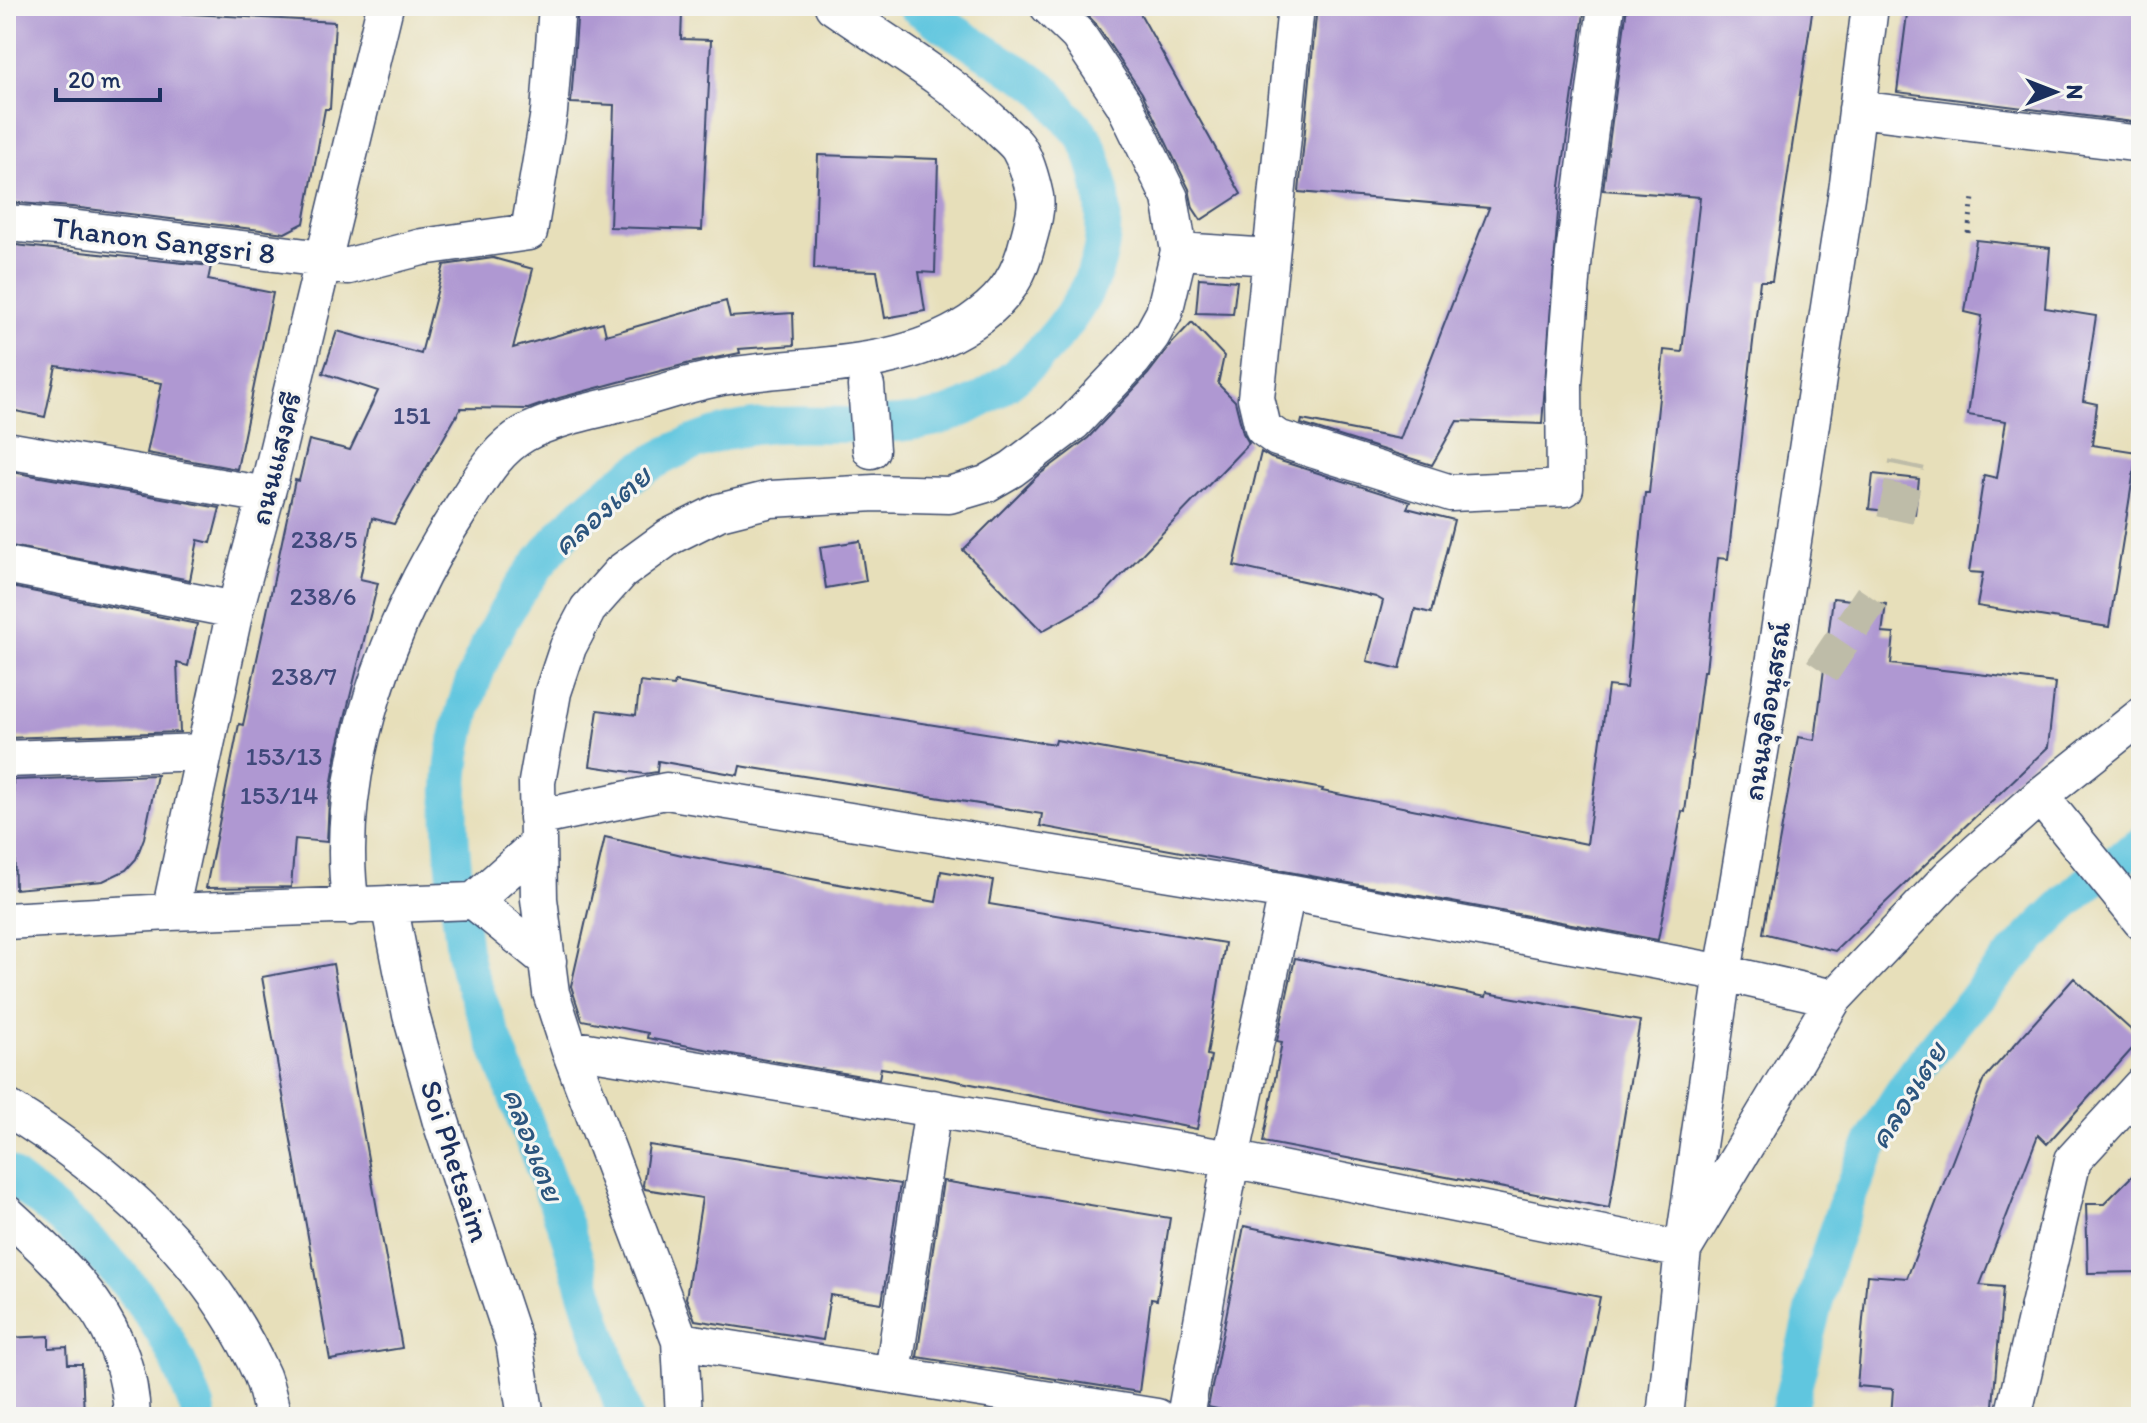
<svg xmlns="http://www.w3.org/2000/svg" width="2147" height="1423" viewBox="0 0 2147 1423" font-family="Itim,'Playpen Sans Thai',sans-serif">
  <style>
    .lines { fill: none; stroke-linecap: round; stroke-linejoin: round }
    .canal { stroke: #61c6df; stroke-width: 36 }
    .building { fill: #af98d2 }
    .minor-tunnel { stroke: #bebca8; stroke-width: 36; stroke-dasharray: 36 18; stroke-linecap: butt }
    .minor-casing { stroke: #3a496c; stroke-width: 39 }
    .path { stroke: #3a496c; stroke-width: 5; stroke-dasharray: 2 6; stroke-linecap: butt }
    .minor { stroke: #fff; stroke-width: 36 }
    .labels { text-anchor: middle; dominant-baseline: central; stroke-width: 6; stroke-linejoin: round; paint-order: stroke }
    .number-label { font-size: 26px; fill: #40497b }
    .street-label { font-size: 30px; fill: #1b2f5e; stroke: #f6f6f2 }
    .water-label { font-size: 32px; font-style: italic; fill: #2c557e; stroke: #f6f6f2 }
  </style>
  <rect width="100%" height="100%" fill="#f6f6f2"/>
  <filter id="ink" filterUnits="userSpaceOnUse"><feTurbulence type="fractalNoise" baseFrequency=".0125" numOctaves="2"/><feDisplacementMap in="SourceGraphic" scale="16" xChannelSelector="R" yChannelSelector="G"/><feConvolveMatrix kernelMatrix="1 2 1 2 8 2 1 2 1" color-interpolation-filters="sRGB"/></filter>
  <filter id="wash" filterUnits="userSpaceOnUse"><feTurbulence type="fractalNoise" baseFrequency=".006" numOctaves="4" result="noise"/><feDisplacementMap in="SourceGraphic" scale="32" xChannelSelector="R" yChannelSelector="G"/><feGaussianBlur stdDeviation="1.8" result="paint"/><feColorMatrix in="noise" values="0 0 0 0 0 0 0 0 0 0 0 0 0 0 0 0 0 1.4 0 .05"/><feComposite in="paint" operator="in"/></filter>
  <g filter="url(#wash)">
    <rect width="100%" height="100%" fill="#e7dfba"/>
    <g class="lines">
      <path class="canal" d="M 6,1173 C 68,1220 133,1276 170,1345 C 181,1365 189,1387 197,1407 L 199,1417
        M 625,1417 L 567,1231 L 468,970 L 464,951 C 456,883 443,812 456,743 C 481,607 592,464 731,431 C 807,413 892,441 965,408 C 1023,381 1088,314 1101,249 C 1107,215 1102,175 1087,143 C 1083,133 1072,124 1065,115 C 1058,107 1051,95 1042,88 C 1030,77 1013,70 1000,61 C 971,43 943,25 916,6
        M 1787,1417 C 1809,1329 1827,1238 1866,1156 C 1900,1084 1952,1024 2005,965 C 2045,922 2090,875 2141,845"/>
    </g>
    <g id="blocks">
      <path class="building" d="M 6,6 L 173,6 L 173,13 L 335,22 L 330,109 L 325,109 L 304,223 L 285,233 L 72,207 L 6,202 Z
        M 578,6 L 646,6 L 646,12 L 682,13 L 681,39 L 711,40 L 702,230 L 610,227 L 614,105 L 571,103 Z
        M 1078,6 L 1136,6 L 1241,194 L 1201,220 L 1193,208 L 1189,189 L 1142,93 L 1095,23 Z
        M 1317,6 L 1585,6 L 1560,186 L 1542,424 L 1457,421 L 1432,465 L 1301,424 L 1302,420 L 1400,439 L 1489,208 L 1299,192 Z
        M 1627,6 L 1813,6 L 1772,281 L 1760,281 L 1728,559 L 1718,558 L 1706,671 L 1703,671 L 1685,812 L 1682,811 L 1658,940 L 1040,826 L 1042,814 L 740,766 L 738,775 L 658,761 L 657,772 L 644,774 L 590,766 L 598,710 L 636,715 L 640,682 L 674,686 L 675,682 L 768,699 L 1055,744 L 1056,740 L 1323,789 L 1322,791 L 1587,844 L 1608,686 L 1626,688 L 1645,493 L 1649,493 L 1664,350 L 1682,352 L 1700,197 L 1603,190 Z
        M 1908,6 L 2141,6 L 2141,123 L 1897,92 Z
        M 818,155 L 938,159 L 935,273 L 919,272 L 925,311 L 885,318 L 877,271 L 814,269 Z
        M 1976,240 L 2050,248 L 2045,308 L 2096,316 L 2083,401 L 2097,404 L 2092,445 L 2137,452 L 2109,627 L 1977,606 L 1983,573 L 1969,572 L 1984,475 L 1997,478 L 2006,421 L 1968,415 L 1982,316 L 1965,312 Z
        M 6,244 L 211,266 L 208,280 L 273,293 L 237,469 L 147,453 L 162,383 L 56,366 L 45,417 L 6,409 L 16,360 L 6,358 Z
        M 493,258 L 533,269 L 513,348 L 603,322 L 606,335 L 726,301 L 730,317 L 793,313 L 794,345 L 739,349 L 740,353 L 690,363 L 559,398 L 528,409 L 461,408 L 394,524 L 372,518 L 360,579 L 378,583 L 338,746 L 329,799 L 327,842 L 295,839 L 291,887 L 206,888 L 239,724 L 243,725 L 295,480 L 299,481 L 309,440 L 350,450 L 378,391 L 323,373 L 337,331 L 421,354 L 444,265 Z
        M 1199,278 L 1237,281 L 1233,314 L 1196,313 Z
        M 1192,322 L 1224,356 L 1218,384 L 1235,401 L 1243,433 L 1249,443 L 1099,599 L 1042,631 L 963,550 L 1036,477 L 1088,438 L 1148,374 L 1172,343 Z
        M 1261,452 L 1271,458 L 1410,502 L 1407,508 L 1454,520 L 1431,613 L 1415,609 L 1400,669 L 1367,661 L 1383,601 L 1376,597 L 1234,566 Z
        M 6,471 L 220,508 L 211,543 L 198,540 L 190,580 L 6,545 Z
        M 1873,474 L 1919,479 L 1915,514 L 1869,509 Z
        M 860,541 L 866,581 L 826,588 L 820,547 Z
        M 6,586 L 197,624 L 188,666 L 177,663 L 180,732 L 6,738 Z
        M 1833,598 L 1886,604 L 1882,633 L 1894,634 L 1891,664 L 2055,683 L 2048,747 L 1835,951 L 1763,933 L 1798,737 L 1815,740 Z
        M 157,775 L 144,838 L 136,859 L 126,870 L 103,881 L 15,889 L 13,780 Z
        M 605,837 L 682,855 L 936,902 L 941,871 L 993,880 L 989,904 L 1225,943 L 1207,1055 L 1211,1056 L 1197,1129 L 931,1076 L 881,1068 L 879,1079 L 731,1054 L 647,1038 L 648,1033 L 582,1020 L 571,986 Z
        M 1295,958 L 1486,997 L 1487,993 L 1640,1021 L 1609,1208 L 1263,1142 L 1282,1042 L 1277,1041 Z
        M 333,964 L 402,1348 L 330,1360 L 262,977 Z
        M 2074,978 L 2141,1039 L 2047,1144 L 2038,1135 L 1980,1285 L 2003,1287 L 1992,1417 L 1891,1417 L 1893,1389 L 1857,1386 L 1867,1275 L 1907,1278 L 1984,1079 Z
        M 649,1145 L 900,1184 L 882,1303 L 830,1295 L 823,1340 L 695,1320 L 686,1298 L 702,1198 L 645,1189 L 643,1185 Z
        M 2141,1167 L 2141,1272 L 2088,1273 L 2086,1204 L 2104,1204 Z
        M 943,1181 L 1170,1218 L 1157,1300 L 1151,1299 L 1139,1392 L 917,1357 Z
        M 1244,1226 L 1600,1297 L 1575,1417 L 1254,1417 L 1208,1407 Z
        M 49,1336 L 49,1348 L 67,1347 L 68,1364 L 82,1364 L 84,1417 L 6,1417 L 6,1338 Z"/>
    </g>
  </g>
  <g filter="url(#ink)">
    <use href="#blocks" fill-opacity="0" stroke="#3a496c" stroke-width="2"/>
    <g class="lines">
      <path class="minor-tunnel" d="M 1895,520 L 1907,463
        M 1822,671 L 1872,597"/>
      <defs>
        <path id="minor" d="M 1857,109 L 2141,144
          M 6,223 L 70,228 L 323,259
          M 1179,251 L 1271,257 L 1296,6
          M 1271,257 L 1256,398 L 1263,428 L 1277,438 L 1451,493 L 1565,488 L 1564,384 L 1574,254 L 1606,6
          M 322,265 L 349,266 L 422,247 L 529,232 L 549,112 L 557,6
          M 866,386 L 871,450
          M 6,450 L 266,495
          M 6,565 L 235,610
          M 6,759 L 203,752
          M 2040,796 L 2141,921
          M 537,818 L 666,791 L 1287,892 L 1723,973 L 1834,998
          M 474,901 L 548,961
          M 389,904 L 411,1015 L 441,1122 L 514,1342 L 526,1417
          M 351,907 C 331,771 390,617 464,504 C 481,478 496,450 524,434 C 554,417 606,408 640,399 C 669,391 699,380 729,376 C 811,363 898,370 970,323 C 998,304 1015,285 1025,252 C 1029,236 1038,211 1035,196 C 1032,182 1026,161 1019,149 C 1014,141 1005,135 999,128 C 950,80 889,45 833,6
          M 170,912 L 235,610 L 270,481 L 385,6
          M 6,921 L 170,912 L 474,901 L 538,844
          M 569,1048 L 1231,1159 L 1683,1250 L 1834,998 L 1950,876 L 2040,796 L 2141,716
          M 6,1107 C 112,1171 211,1260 262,1376 C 267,1389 270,1404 273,1417
          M 6,1213 C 71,1272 129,1324 132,1417
          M 680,1341 L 1157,1417
          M 893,1373 L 933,1108
          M 684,1417 L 680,1341 L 569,1048 L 551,993 L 539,899 L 537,782 L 553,692 L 568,647 L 588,609 L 621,572 L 669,537 L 719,512 L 771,499 L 875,493 L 949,495 L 986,484 L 1012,469 L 1073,423 L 1133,360 L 1152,335 L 1164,313 L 1179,251 L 1170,198 L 1124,104 L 1078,35 L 1048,6
          M 1185,1417 L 1231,1159 L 1287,892
          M 1665,1417 L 1683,1250 L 1723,973 L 1766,716 L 1848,184 L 1870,6
          M 2013,1417 L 2073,1160 L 2141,1086"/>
      </defs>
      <use href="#minor" class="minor-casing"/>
      <path class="path" d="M 1968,233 L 1973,198"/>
      <use href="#minor" class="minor"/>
    </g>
  </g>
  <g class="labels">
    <g class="number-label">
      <text x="412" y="415">151</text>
      <text x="324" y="539">238/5</text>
      <text x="323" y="596">238/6</text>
      <text x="304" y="676">238/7</text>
      <text x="284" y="756">153/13</text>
      <text x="279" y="795">153/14</text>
    </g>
    <g class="street-label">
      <text transform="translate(164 240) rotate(7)">Thanon Sangsri 8</text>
      <text transform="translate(275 458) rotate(-76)">ถนนเเสงศรี</text>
      <text transform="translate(1766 711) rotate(-81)">ถนนจุติอนุสรณ์</text>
      <text transform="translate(456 1161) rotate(72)">Soi Phetsaim</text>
    </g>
    <g class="water-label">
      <text transform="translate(601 510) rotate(-41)">คลองเตย</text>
      <text transform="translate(1907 1095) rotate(-58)">คลองเตย</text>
      <text transform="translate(534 1144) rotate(69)">คลองเตย</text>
    </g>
  </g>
  <rect width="2147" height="1423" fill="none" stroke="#f6f6f2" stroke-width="32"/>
  <g transform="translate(2055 92) rotate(90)" stroke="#f6f6f2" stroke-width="6" paint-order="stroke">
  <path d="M0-6L14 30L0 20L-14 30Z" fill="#1b2f5e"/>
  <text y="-12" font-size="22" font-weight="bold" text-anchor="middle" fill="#1b2f5e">N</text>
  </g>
  <path d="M56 88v12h104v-12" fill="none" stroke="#1b2f5e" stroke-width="4"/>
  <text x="68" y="88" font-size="24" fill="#1b2f5e" stroke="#f6f6f2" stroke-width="6" paint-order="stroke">20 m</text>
</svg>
